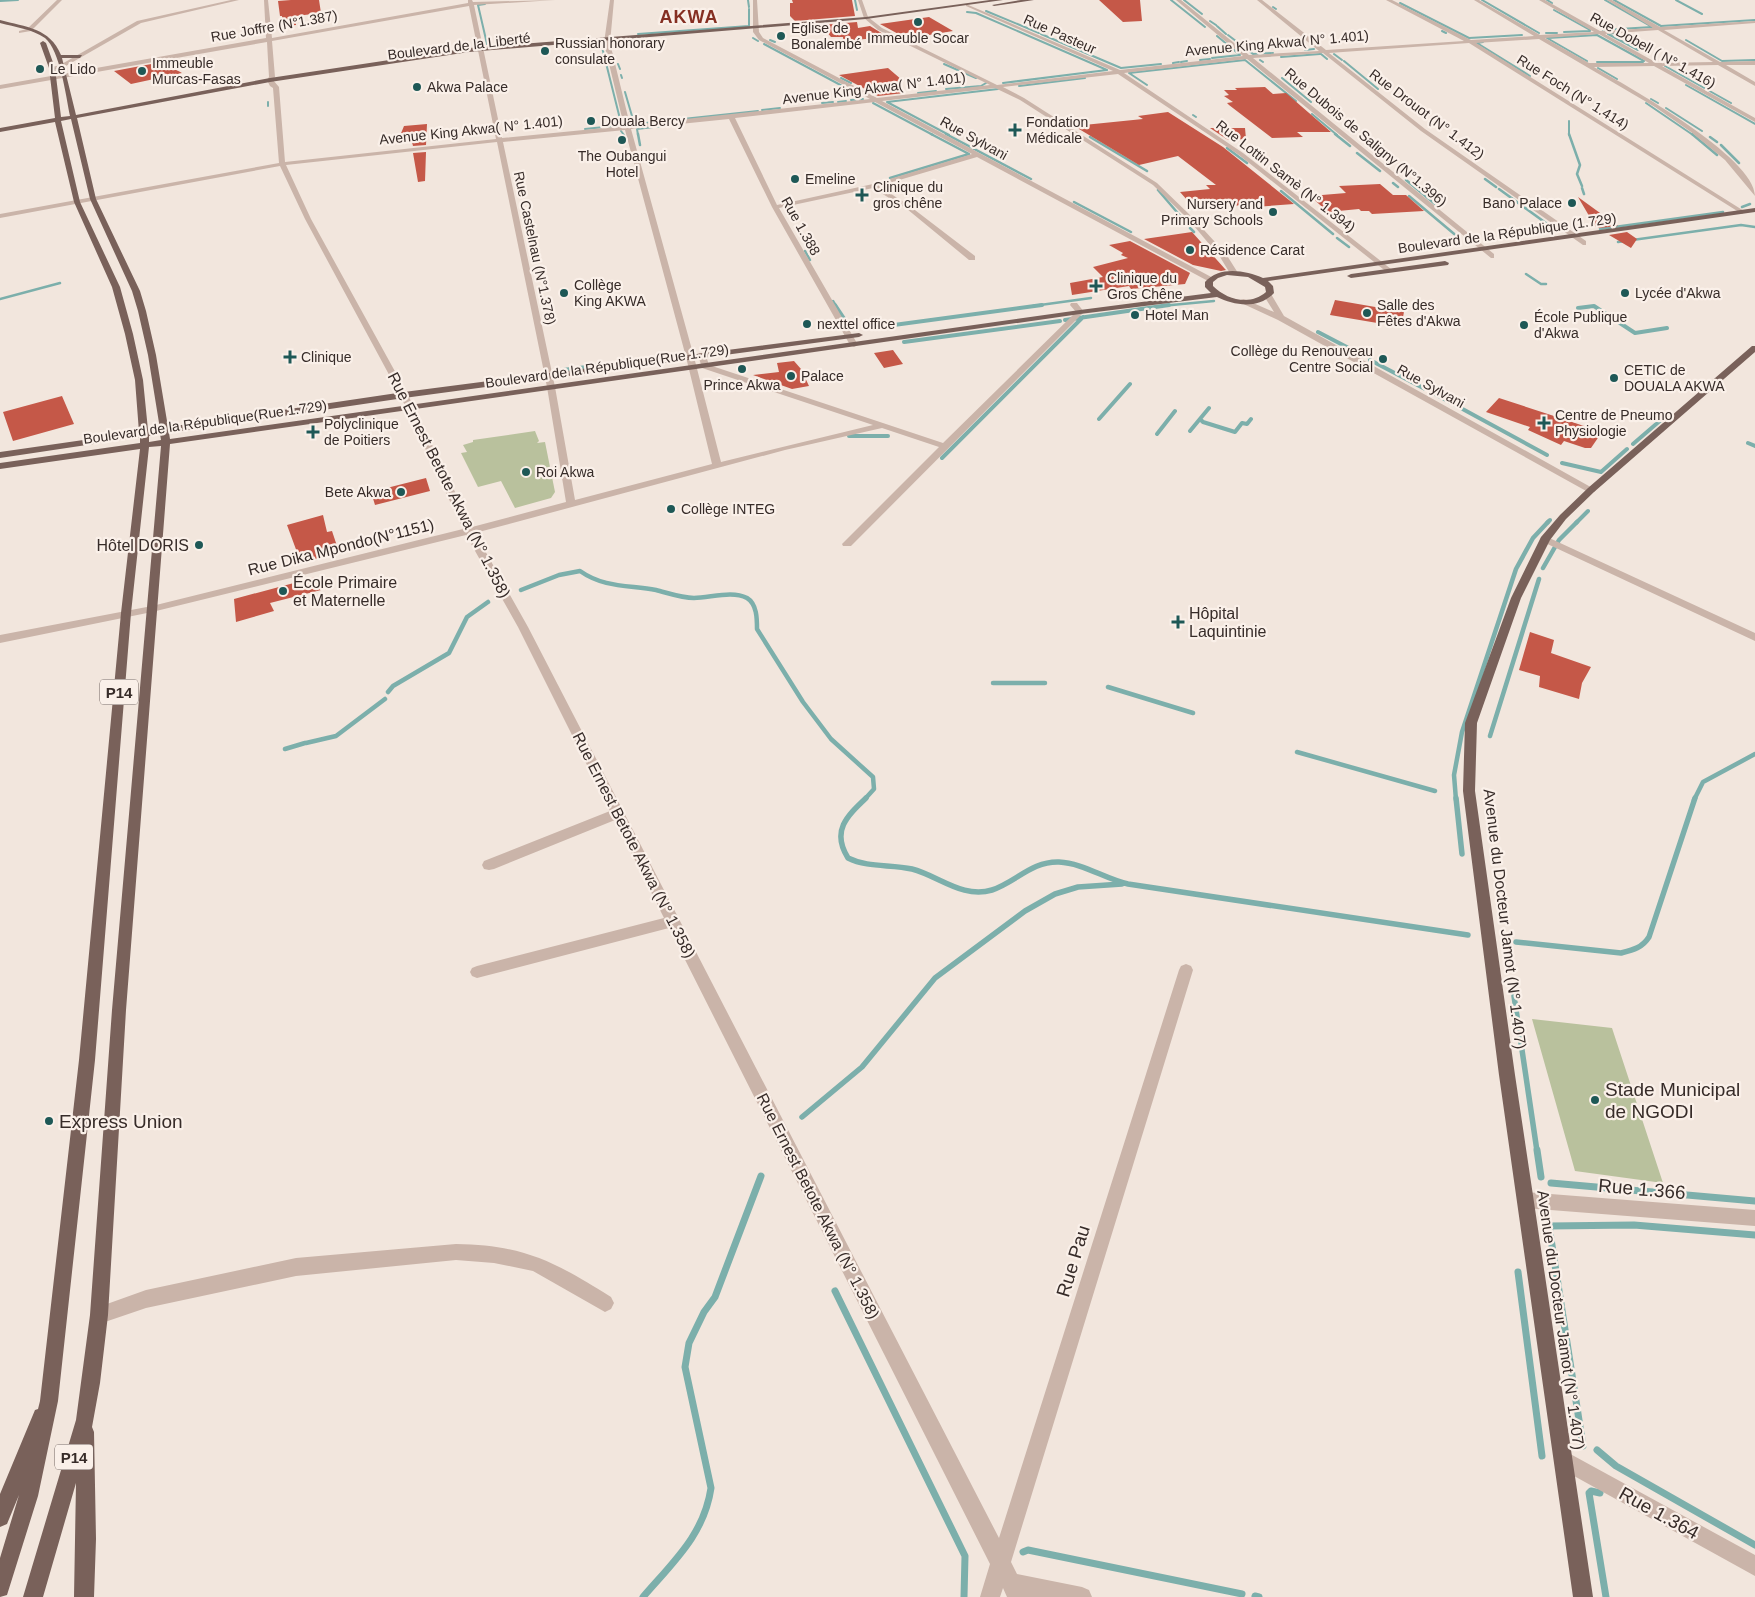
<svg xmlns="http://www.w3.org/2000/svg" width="1755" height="1597" viewBox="0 0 1755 1597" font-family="Arial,sans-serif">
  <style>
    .green { fill: #b9c19d }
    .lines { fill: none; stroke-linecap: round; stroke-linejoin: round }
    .stream-far5 { stroke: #7cafab; stroke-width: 2 }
    .stream-far4 { stroke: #7cafab; stroke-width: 2.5 }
    .stream-far3 { stroke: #7cafab; stroke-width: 4 }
    .stream-far2 { stroke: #7cafab; stroke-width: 4.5 }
    .stream-far1 { stroke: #7cafab; stroke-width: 5.5 }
    .stream { stroke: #7cafab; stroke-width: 7 }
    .building { fill: #c55848 }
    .minor { fill: #cab4a9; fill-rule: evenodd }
    .major { fill: #79615a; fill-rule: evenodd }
    .poi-dot { fill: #1e5856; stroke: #faf0e9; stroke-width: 2 }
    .labels { text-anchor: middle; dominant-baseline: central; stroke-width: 4.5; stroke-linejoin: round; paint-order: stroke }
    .far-street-label { font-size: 14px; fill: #372c29; stroke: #faf0e9 }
    .far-poi-label { font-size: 14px; fill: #372c29; stroke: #faf0e9; text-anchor: start }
    .shield { fill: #faf0e9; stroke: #726763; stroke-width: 1 }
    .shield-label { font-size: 15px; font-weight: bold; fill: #372c29 }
    .street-label { font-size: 16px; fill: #372c29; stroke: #faf0e9 }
    .poi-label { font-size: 16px; fill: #372c29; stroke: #faf0e9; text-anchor: start }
    .far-district-label { font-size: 18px; font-weight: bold; letter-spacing: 1px; fill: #852f22; stroke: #faf0e9 }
    .near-poi-label { font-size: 19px; fill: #372c29; stroke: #faf0e9; text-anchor: start }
    .near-street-label { font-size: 19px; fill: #372c29; stroke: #faf0e9 }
  </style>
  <rect width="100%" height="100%" fill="#f2e6dd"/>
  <path class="green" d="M 535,431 L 539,441 L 537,443 L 545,442 L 555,492 L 551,498 L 515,508 L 501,481 L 478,487 L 461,453 L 467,452 L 463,445 L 473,442 L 473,440 Z
    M 1532,1019 L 1612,1028 L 1663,1183 L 1575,1171 Z"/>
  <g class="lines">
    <path class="stream-far5" d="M 748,0 L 749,7
      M 855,0 L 857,10
      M 1171,0 L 1205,27
      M 1184,0 L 1202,14
      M 1482,0 L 1539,33
      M 1547,0 L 1552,3
      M 1614,0 L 1661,26 L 1755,20
      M 1676,0 L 1702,14
      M 0,1 L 18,0
      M 1400,3 L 1469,38 L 1522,35
      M 485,4 L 478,5 L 487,44
      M 1273,7 L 1276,9
      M 1554,10 L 1590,30
      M 986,11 L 1039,33
      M 967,12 L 976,13 L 1107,70 L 1003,83
      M 1210,21 L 1216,25
      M 1217,26 L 1226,34
      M 1603,30 L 1652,27 L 1605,0
      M 1442,31 L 1446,33
      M 1564,32 L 1590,31
      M 1546,33 L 1557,33
      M 1614,33 L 1608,34 L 1638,50
      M 638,34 L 749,26 L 749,9
      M 1041,34 L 1121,68 L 1161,64
      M 1228,35 L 1253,54 L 1273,53
      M 753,38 L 758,41
      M 1547,38 L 1587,61
      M 1548,38 L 1597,35 L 1644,61
      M 770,40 L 775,42
      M 1686,40 L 1722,61 L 1755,60
      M 1483,42 L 1477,43 L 1530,76
      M 764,44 L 861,96
      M 1305,50 L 1314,49
      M 1321,54 L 1327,59
      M 1334,54 L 1342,60
      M 1281,57 L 1320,54
      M 1212,58 L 1240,55 L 1217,36
      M 1200,60 L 1210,59
      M 1260,60 L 1263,62
      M 1344,61 L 1378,89
      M 1181,62 L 1187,61
      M 1597,62 L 1643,62
      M 1173,63 L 1179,62
      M 618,64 L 620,69
      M 944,64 L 976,78
      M 1665,66 L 1731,103
      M 1598,68 L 1617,79
      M 621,75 L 622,78
      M 841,78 L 851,83
      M 1282,78 L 1311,102
      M 1147,85 L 1129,73 L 1245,60 L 1296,101
      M 1686,85 L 1755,124
      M 1019,86 L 1085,78
      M 946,89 L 981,86 L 986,83
      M 625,92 L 634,123 L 636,124 L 758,111
      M 918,93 L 936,91
      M 1651,99 L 1658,103
      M 851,100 L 863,99
      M 268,102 L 268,106
      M 838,102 L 846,101
      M 822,103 L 833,102
      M 873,103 L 933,135
      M 1646,103 L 1693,135
      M 1666,108 L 1702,131
      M 762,110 L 780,108
      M 1312,114 L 1337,135
      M 1193,115 L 1196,117
      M 1065,120 L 1071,124
      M 1569,121 L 1569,135
      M 585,129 L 614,126 L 621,123 L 602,47 L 599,45
      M 621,131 L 624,135
      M 638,135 L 637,129 L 662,126
      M 949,135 L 887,102 L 998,89"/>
    <path class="stream-far4" d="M 638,134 L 640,145
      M 946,134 L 1031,179
      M 1335,134 L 1350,146
      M 1569,134 L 1580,165 L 1577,174 L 1582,186
      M 1692,134 L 1717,155
      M 1090,137 L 1147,171
      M 1710,137 L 1717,142
      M 1721,145 L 1739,163
      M 1227,148 L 1247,163
      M 1357,153 L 1380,171
      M 890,178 L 969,154 L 931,134
      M 1485,179 L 1496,187
      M 1406,180 L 1435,204
      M 1393,183 L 1398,187
      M 1582,188 L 1584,194
      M 1499,189 L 1550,226
      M 1158,190 L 1182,218
      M 1281,191 L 1333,234
      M 1409,196 L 1459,238
      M 1074,202 L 1131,232
      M 1742,207 L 1750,204
      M 1190,228 L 1194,232
      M 1600,229 L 1723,212
      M 1337,238 L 1349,247
      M 1618,242 L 1741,225 L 1755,227
      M 805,251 L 810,260
      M 1526,274 L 1541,284 L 1546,284
      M 0,299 L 60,283
      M 833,301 L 836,306
      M 1033,306 L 1091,298
      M 1161,306 L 1214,301"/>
    <path class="stream-far3" d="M 835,305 L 851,329
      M 1578,308 L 1594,306 L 1635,333 L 1667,328
      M 1065,320 L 1169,305
      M 879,327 L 1042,305
      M 1318,332 L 1364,356
      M 904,342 L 1060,321
      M 657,357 L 667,356
      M 1370,360 L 1425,389
      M 563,370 L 634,361
      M 1435,394 L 1547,455
      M 1099,419 L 1130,384
      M 1200,419 L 1203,422 L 1235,432 L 1242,423 L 1247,424 L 1251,419
      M 1190,431 L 1209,408
      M 1157,434 L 1175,411
      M 849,436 L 888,436
      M 1748,443 L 1755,446
      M 1633,444 L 1669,413
      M 942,458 L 1083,317
      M 1562,463 L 1601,472 L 1627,449
      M 1547,523 L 1550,520
      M 1576,523 L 1588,511"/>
    <path class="stream-far2" d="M 1543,568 L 1559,540 L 1577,522
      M 521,590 L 559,575 L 580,571 C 604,588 629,585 656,590 C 668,593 682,598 694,598 C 710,598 732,590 747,598 C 757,604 757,619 757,629 L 803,702 L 831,739 L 873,777 L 874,789 L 864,800
      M 993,683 L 1045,683
      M 1108,687 L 1193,713
      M 388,692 L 393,686 L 449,653 L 467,617 L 488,602
      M 1490,736 L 1539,579
      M 306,743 L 336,736 L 385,699
      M 285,749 L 305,743
      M 1297,752 L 1435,791
      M 1456,800 L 1454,775 L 1462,732 L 1516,569 L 1533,538 L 1548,522
      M 1694,800 L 1703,782 L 1755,754"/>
    <path class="stream-far1" d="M 866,798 C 847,816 831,831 848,858 C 868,868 891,864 912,869 C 939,876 963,899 992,890 C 1016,882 1032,861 1059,862 C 1083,863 1105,879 1128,884 L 1468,935
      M 1456,798 L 1462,854
      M 1516,942 L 1621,953 C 1633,950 1642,948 1649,937 L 1695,798
      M 1514,996 L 1537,1151
      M 802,1117 L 862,1067 L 935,978 L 1025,911 L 1055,894 L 1078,887 L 1122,884"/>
    <path class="stream" d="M 1537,1150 L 1541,1177
      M 1551,1183 L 1755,1201
      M 1518,1272 L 1542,1456
      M 835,1291 L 965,1556 L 964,1597
      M 1583,1446 L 1549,1226 L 1634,1225 L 1755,1235
      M 1597,1450 L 1616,1466 L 1755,1545
      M 1600,1493 L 1591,1491 L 1589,1493 L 1606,1597
      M 1023,1552 L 1028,1550 L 1242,1594
      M 1255,1596 L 1259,1597
      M 643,1597 C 673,1562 704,1535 711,1488 L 685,1367 L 689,1343 L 704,1312 L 715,1297 L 761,1176"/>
  </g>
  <path class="building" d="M 291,0 L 319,0 L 321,13 L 296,16 L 296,25 L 282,26 L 282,16 L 280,16 L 278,1 Z
    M 792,0 L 852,0 L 855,16 L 795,21 L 790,16 L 790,3 L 793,3 Z
    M 1099,0 L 1140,0 L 1142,21 L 1123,22 Z
    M 929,17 L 953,31 L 911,38 L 902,36 L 880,24 Z
    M 857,22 L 858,28 L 870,26 L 888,37 L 843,41 L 843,37 L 831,37 L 821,25 Z
    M 162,62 L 182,73 L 131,84 L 114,71 Z
    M 888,68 L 902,80 L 898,81 L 904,93 L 878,96 L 839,75 Z
    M 1265,87 L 1273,94 L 1286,93 L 1331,132 L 1297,132 L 1303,137 L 1272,138 L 1229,105 L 1227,103 L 1233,102 L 1224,96 L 1229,95 L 1224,90 L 1237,90 L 1235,88 Z
    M 1168,112 L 1223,147 L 1294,204 L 1255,207 L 1244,205 L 1195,209 L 1180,192 L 1210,189 L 1206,185 L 1216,185 L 1178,156 L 1139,165 L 1074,126 L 1143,119 L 1138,116 Z
    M 427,124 L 426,145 L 413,146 L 412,142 L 397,143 L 404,126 Z
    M 1210,128 L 1245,128 L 1246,139 L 1228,140 Z
    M 426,152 L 425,181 L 418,182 L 413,153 Z
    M 1380,184 L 1393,195 L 1406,195 L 1424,211 L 1372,214 L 1369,211 L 1361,211 L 1359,209 L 1328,212 L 1310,196 L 1346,193 L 1339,186 Z
    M 1578,197 L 1618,226 L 1599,228 L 1595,226 Z
    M 1192,232 L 1225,269 L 1226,270 L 1221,271 L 1193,265 L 1144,239 Z
    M 1627,232 L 1637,239 L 1631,248 L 1609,235 Z
    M 1130,241 L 1190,273 L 1185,284 L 1131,289 L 1129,286 L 1072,295 L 1070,283 L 1103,277 L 1093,267 L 1128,258 L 1121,255 L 1123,253 L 1109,245 Z
    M 1335,300 L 1404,312 L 1401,327 L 1330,315 Z
    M 893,350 L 903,364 L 884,368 L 874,353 Z
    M 794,361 L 801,369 L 809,386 L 792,389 L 753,375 L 779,372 L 777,363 Z
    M 62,396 L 74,424 L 13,441 L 3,412 Z
    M 1499,398 L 1557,417 L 1602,432 L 1591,448 L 1585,448 L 1564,441 L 1561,445 L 1528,430 L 1530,427 L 1486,412 Z
    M 426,478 L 430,491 L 375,505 L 371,492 Z
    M 323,515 L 327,532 L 332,531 L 339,552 L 301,563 L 287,525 Z
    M 316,577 L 321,590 L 270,603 L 274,611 L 236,622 L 234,599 Z
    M 1530,632 L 1554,640 L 1551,653 L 1591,667 L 1582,683 L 1579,699 L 1539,687 L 1540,676 L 1519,670 Z"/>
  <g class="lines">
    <path class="minor" d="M 57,0 L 62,0 L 31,31 L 19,33 L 19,31 L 27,29 Z
      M 231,0 L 239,0 L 141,23 L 64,67 L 52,70 L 49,68 L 60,65 L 137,21 Z
      M 264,0 L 268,0 L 272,38 L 468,3 L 468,0 L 472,0 L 473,2 L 555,0 L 474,5 L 502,138 L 624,126 L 604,43 L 610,0 L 614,0 L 610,43 L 630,125 L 870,99 L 759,40 L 753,32 L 753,0 L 757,0 L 759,32 L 763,38 L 877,98 L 990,85 L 878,30 L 864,18 L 858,0 L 862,0 L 868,17 L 882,28 L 997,85 L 1113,71 L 966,6 L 966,4 L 1120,70 L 1243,56 L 1176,0 L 1181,0 L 1249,55 L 1319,51 L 1257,0 L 1262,0 L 1326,50 L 1464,41 L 1386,0 L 1392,0 L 1471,40 L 1534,36 L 1474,0 L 1479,0 L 1540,35 L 1594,32 L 1539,0 L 1545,0 L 1600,31 L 1653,28 L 1607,0 L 1612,0 L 1660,27 L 1755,21 L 1755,23 L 1664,30 L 1720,62 L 1755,61 L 1755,65 L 1726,65 L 1755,82 L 1755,86 L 1718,65 L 1662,66 L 1755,118 L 1755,122 L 1654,66 L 1594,67 C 1627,86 1755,157 1755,196 L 1725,160 L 1691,132 L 1655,107 L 1539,39 L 1476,43 L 1744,211 L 1745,212 L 1742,214 L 1469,43 L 1329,53 L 1425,129 L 1586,241 L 1586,245 L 1583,245 L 1421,131 L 1323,53 L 1253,58 L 1494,254 L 1494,258 L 1491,258 L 1247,59 L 1124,73 L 1243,153 L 1391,269 L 1392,271 L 1388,273 L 1239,155 L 1118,74 L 1003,87 L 1024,98 L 1157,183 L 1193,218 L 1226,254 L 1238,273 L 1237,275 L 1231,275 L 1220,257 L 1189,220 L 1153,185 L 1020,100 L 995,88 L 882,101 L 1215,279 L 1208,281 L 977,157 L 879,186 L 911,207 L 975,256 L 975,260 L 969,260 L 907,209 L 873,188 L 779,208 L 858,345 L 854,347 L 850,345 L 772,207 L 729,119 L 631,129 L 694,357 L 721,462 L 873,425 L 702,368 L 698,355 L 699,353 L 705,353 L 709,365 L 943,443 L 1076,312 L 1070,305 L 1071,303 L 1077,303 L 1084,312 L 851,546 L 843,546 L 842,544 L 939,447 L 882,428 L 785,450 L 475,533 L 528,627 L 999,1538 L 1179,970 L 1181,966 L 1186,964 L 1191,966 L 1193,970 L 1011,1562 L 1017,1574 L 1082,1587 L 1089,1590 L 1092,1597 L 1007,1597 L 1003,1588 L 1000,1597 L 980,1597 L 990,1564 L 669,928 L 477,978 L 472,976 L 470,972 L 472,968 L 477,966 L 664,918 L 615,820 L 494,869 L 489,870 L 484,869 L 482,865 L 484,861 L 610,811 L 518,627 L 466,535 L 152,612 L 0,643 L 0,635 L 152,606 L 463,529 L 400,395 L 305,219 L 280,166 L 0,218 L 0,214 L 279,163 L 273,88 L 270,86 L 267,80 L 269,77 L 267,42 L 0,89 L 0,85 L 266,38 ZM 469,6 L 496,139 L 285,162 L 279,87 L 273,80 L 275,77 L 272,41 ZM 1658,30 L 1713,62 L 1657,63 L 1605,34 ZM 1599,34 L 1649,63 L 1589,63 L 1545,38 ZM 875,102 L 972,154 L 873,184 L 777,205 L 735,118 ZM 625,130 L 686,357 L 712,464 L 575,500 L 555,387 L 503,142 ZM 497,142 L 547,387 L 566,502 L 472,527 L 408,395 L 311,219 L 286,165 Z
      M 1265,294 L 1271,294 L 1284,316 L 1596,490 L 1594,492 L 1588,492 L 1278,320 L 1237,301 L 1244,299 L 1274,312 L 1264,296 Z
      M 1545,536 L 1755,633 L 1755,641 L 1541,541 L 1540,539 Z
      M 1525,1192 L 1755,1210 L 1755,1226 L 1525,1208 L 1519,1206 L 1517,1200 L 1519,1194 Z
      M 456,1244 C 524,1245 555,1262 611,1297 L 614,1303 L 611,1309 L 605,1312 L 533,1271 L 494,1263 L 456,1260 L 296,1276 L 146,1308 L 99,1324 L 93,1321 L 90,1315 L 93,1309 L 146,1290 L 296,1258 Z
      M 1563,1450 L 1755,1555 L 1755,1576 L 1556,1466 L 1554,1459 L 1556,1452 Z"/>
    <path class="major" d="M 990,0 L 1003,0 L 866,19 L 469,52 L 270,82 L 77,118 L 96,199 L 140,291 L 146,311 L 156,355 L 168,427 L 404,392 L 859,333 L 863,335 L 859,337 L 404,398 L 169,433 L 170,439 L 1080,310 L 1211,293 L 1205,287 L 1205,282 C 1219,266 1245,270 1263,278 L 1755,208 L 1755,212 L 1268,281 L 1273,286 L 1274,293 C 1259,309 1235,306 1217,297 L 1080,314 L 170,444 L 126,1010 L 108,1315 L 100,1383 L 92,1427 L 94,1432 L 96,1539 L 94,1597 L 74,1597 L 76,1483 L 43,1597 L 23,1597 L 76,1420 L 90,1315 L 112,1010 L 161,446 L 149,447 L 131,613 L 95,1060 L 58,1401 L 38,1496 L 7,1595 L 0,1597 L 0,1558 L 19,1495 L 7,1524 L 0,1527 L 0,1494 L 35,1410 L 38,1409 L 40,1401 L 79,1060 L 121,613 L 140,449 L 0,469 L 0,463 L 140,443 L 140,437 L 0,458 L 0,452 L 139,432 L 135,380 L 125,334 L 112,287 L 74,202 L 55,122 L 0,132 L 0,128 L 55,118 L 49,68 L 40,43 L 43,41 L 46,43 L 55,68 L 61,117 L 70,116 C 66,96 60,50 45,38 C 32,29 15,27 0,23 L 0,20 C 26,27 50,28 61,55 L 82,55 L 80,58 L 62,58 L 76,115 L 270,78 L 469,48 L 866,17 ZM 71,119 L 90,199 L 132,291 L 138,311 L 148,355 L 160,429 L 148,430 L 143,380 L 133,334 L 120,287 L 80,202 L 61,121 ZM 1227,275 L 1248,277 L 1265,287 L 1266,292 C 1250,306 1227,300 1213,286 L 1213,282 L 1218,278 ZM 160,434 L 161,440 L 149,442 L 149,436 Z
      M 1021,0 L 1034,0 L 994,6 L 992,5 Z
      M 1445,261 L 1449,263 L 1448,265 L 1351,278 L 1347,276 L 1351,274 Z
      M 1752,346 L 1755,346 L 1755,352 L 1594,492 L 1566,519 L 1550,540 L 1521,598 L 1477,723 L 1475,791 L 1515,1075 L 1593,1597 L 1573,1597 L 1499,1075 L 1463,791 L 1465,723 L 1511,598 L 1541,537 L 1560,515 L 1588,488 Z"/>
  </g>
  <g class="poi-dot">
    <circle cx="918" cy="22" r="5"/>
    <circle cx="781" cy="36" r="5"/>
    <circle cx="545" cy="51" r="5"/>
    <circle cx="40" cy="69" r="5"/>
    <circle cx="142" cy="71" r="5"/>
    <circle cx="417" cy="87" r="5"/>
    <circle cx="591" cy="121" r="5"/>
    <path d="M1012.5 122.5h5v5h5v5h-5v5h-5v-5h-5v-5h5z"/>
    <circle cx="622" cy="140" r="5"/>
    <circle cx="795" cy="179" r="5"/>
    <path d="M859.5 187.5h5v5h5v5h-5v5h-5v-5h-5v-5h5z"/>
    <circle cx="1572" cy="203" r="5"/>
    <circle cx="1273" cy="212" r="5"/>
    <circle cx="1190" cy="250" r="5"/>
    <path d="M1093.5 278.5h5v5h5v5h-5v5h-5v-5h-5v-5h5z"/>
    <circle cx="564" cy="293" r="5"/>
    <circle cx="1625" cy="293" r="5"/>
    <circle cx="1367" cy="313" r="5"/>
    <circle cx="1135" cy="315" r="5"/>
    <circle cx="807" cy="324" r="5"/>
    <circle cx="1524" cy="325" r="5"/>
    <path d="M287.5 349.5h5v5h5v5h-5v5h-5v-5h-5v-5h5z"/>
    <circle cx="1383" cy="359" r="5"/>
    <circle cx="742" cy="369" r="5"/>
    <circle cx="791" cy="376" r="5"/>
    <circle cx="1614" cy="378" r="5"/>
    <path d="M1541.5 415.5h5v5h5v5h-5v5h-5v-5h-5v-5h5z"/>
    <path d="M310.5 424.5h5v5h5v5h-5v5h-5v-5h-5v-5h5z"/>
    <circle cx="526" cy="472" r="5"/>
    <circle cx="401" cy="492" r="5"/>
    <circle cx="671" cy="509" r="5"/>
    <circle cx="199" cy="545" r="5"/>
    <circle cx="283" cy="591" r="5"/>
    <path d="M1175.5 614.5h5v5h5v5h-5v5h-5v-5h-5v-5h5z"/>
    <circle cx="1595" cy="1100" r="5"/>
    <circle cx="49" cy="1121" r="5"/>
  </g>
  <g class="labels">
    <g class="far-street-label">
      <text transform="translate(274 26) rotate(-10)">Rue Joffre (N°1.387)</text>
      <text transform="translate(1060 34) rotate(24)">Rue Pasteur</text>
      <text transform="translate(1277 43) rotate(-5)">Avenue King Akwa( N° 1.401)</text>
      <text transform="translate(459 46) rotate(-7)">Boulevard de la Liberté</text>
      <text transform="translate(1653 50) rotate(29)">Rue Dobell ( N° 1.416)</text>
      <text transform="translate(874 88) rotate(-7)">Avenue King Akwa( N° 1.401)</text>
      <text transform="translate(1573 92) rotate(32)">Rue Foch (N° 1.414)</text>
      <text transform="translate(1427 114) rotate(37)">Rue Drouot (N° 1.412)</text>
      <text transform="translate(471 130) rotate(-6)">Avenue King Akwa( N° 1.401)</text>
      <text transform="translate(1366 137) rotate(40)">Rue Dubois de Saligny (N°1.396)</text>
      <text transform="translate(974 138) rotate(29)">Rue Sylvani</text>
      <text transform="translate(1286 176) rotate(38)">Rue Lottin Samè (N° 1.394)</text>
      <text transform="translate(801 226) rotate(61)">Rue 1.388</text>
      <text transform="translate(1507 233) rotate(-8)">Boulevard de la République (1.729)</text>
      <text transform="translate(535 248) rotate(78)">Rue Castelnau (N°1.378)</text>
      <text transform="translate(607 366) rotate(-8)">Boulevard de la République(Rue 1.729)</text>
      <text transform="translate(1431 386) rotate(29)">Rue Sylvani</text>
      <text transform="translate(205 422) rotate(-8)">Boulevard de la République(Rue 1.729)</text>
    </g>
    <g class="far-poi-label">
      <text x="791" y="28">Eglise de<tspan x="791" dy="16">Bonalembé</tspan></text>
      <text x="918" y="38" text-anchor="middle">Immeuble Socar</text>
      <text x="555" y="43">Russian honorary<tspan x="555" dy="16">consulate</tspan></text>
      <text x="152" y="63">Immeuble<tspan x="152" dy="16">Murcas-Fasas</tspan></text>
      <text x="50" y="69">Le Lido</text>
      <text x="427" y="87">Akwa Palace</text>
      <text x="601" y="121">Douala Bercy</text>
      <text x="1026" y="122">Fondation<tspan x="1026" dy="16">Médicale</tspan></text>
      <text x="622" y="156" text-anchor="middle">The Oubangui<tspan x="622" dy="16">Hotel</tspan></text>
      <text x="805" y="179">Emeline</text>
      <text x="873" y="187">Clinique du<tspan x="873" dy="16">gros chêne</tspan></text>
      <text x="1562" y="203" text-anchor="end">Bano Palace</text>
      <text x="1263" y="204" text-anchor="end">Nursery and<tspan x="1263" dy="16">Primary Schools</tspan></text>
      <text x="1200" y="250">Résidence Carat</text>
      <text x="1107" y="278">Clinique du<tspan x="1107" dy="16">Gros Chêne</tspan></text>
      <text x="574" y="285">Collège<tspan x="574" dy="16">King AKWA</tspan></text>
      <text x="1635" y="293">Lycée d'Akwa</text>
      <text x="1377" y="305">Salle des<tspan x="1377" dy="16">Fêtes d'Akwa</tspan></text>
      <text x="1145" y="315">Hotel Man</text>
      <text x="1534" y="317">École Publique<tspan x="1534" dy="16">d'Akwa</tspan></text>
      <text x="817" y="324">nexttel office</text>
      <text x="1373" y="351" text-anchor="end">Collège du Renouveau<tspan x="1373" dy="16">Centre Social</tspan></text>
      <text x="301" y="357">Clinique</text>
      <text x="1624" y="370">CETIC de<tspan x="1624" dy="16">DOUALA AKWA</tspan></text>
      <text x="801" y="376">Palace</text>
      <text x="742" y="385" text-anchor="middle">Prince Akwa</text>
      <text x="1555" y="415">Centre de Pneumo<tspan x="1555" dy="16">Physiologie</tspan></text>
      <text x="324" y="424">Polyclinique<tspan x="324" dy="16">de Poitiers</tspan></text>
      <text x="536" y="472">Roi Akwa</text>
      <text x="391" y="492" text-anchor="end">Bete Akwa</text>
      <text x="681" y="509">Collège INTEG</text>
    </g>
    <g class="shield">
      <rect x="100" y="679.5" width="38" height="25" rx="4"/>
      <rect x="55" y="1444.5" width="38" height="25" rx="4"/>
    </g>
    <g class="shield-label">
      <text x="119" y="692">P14</text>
      <text x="74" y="1457">P14</text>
    </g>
    <g class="street-label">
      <text transform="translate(449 485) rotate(63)">Rue Ernest Betote Akwa (N° 1.358)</text>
      <text transform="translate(341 547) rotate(-14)">Rue Dika Mpondo(N°1151)</text>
      <text transform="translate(634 845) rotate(63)">Rue Ernest Betote Akwa (N° 1.358)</text>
      <text transform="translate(1505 919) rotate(83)">Avenue du Docteur Jamot (N° 1.407)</text>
      <text transform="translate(818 1206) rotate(63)">Rue Ernest Betote Akwa (N° 1.358)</text>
      <text transform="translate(1561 1320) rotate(82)">Avenue du Docteur Jamot (N° 1.407)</text>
    </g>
    <g class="poi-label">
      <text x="189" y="545" text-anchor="end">Hôtel DORIS</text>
      <text x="293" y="582">École Primaire<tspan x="293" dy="18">et Maternelle</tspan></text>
      <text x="1189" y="613">Hôpital<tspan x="1189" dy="18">Laquintinie</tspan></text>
    </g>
    <g class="far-district-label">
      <text x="689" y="17">AKWA</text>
    </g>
    <g class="near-poi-label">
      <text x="1605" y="1089">Stade Municipal<tspan x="1605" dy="22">de NGODI</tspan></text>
      <text x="59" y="1121">Express Union</text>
    </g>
    <g class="near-street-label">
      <text transform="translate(1642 1189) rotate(5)">Rue 1.366</text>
      <text transform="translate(1073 1261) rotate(-73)">Rue Pau</text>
      <text transform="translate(1659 1513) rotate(29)">Rue 1.364</text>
    </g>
  </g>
</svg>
